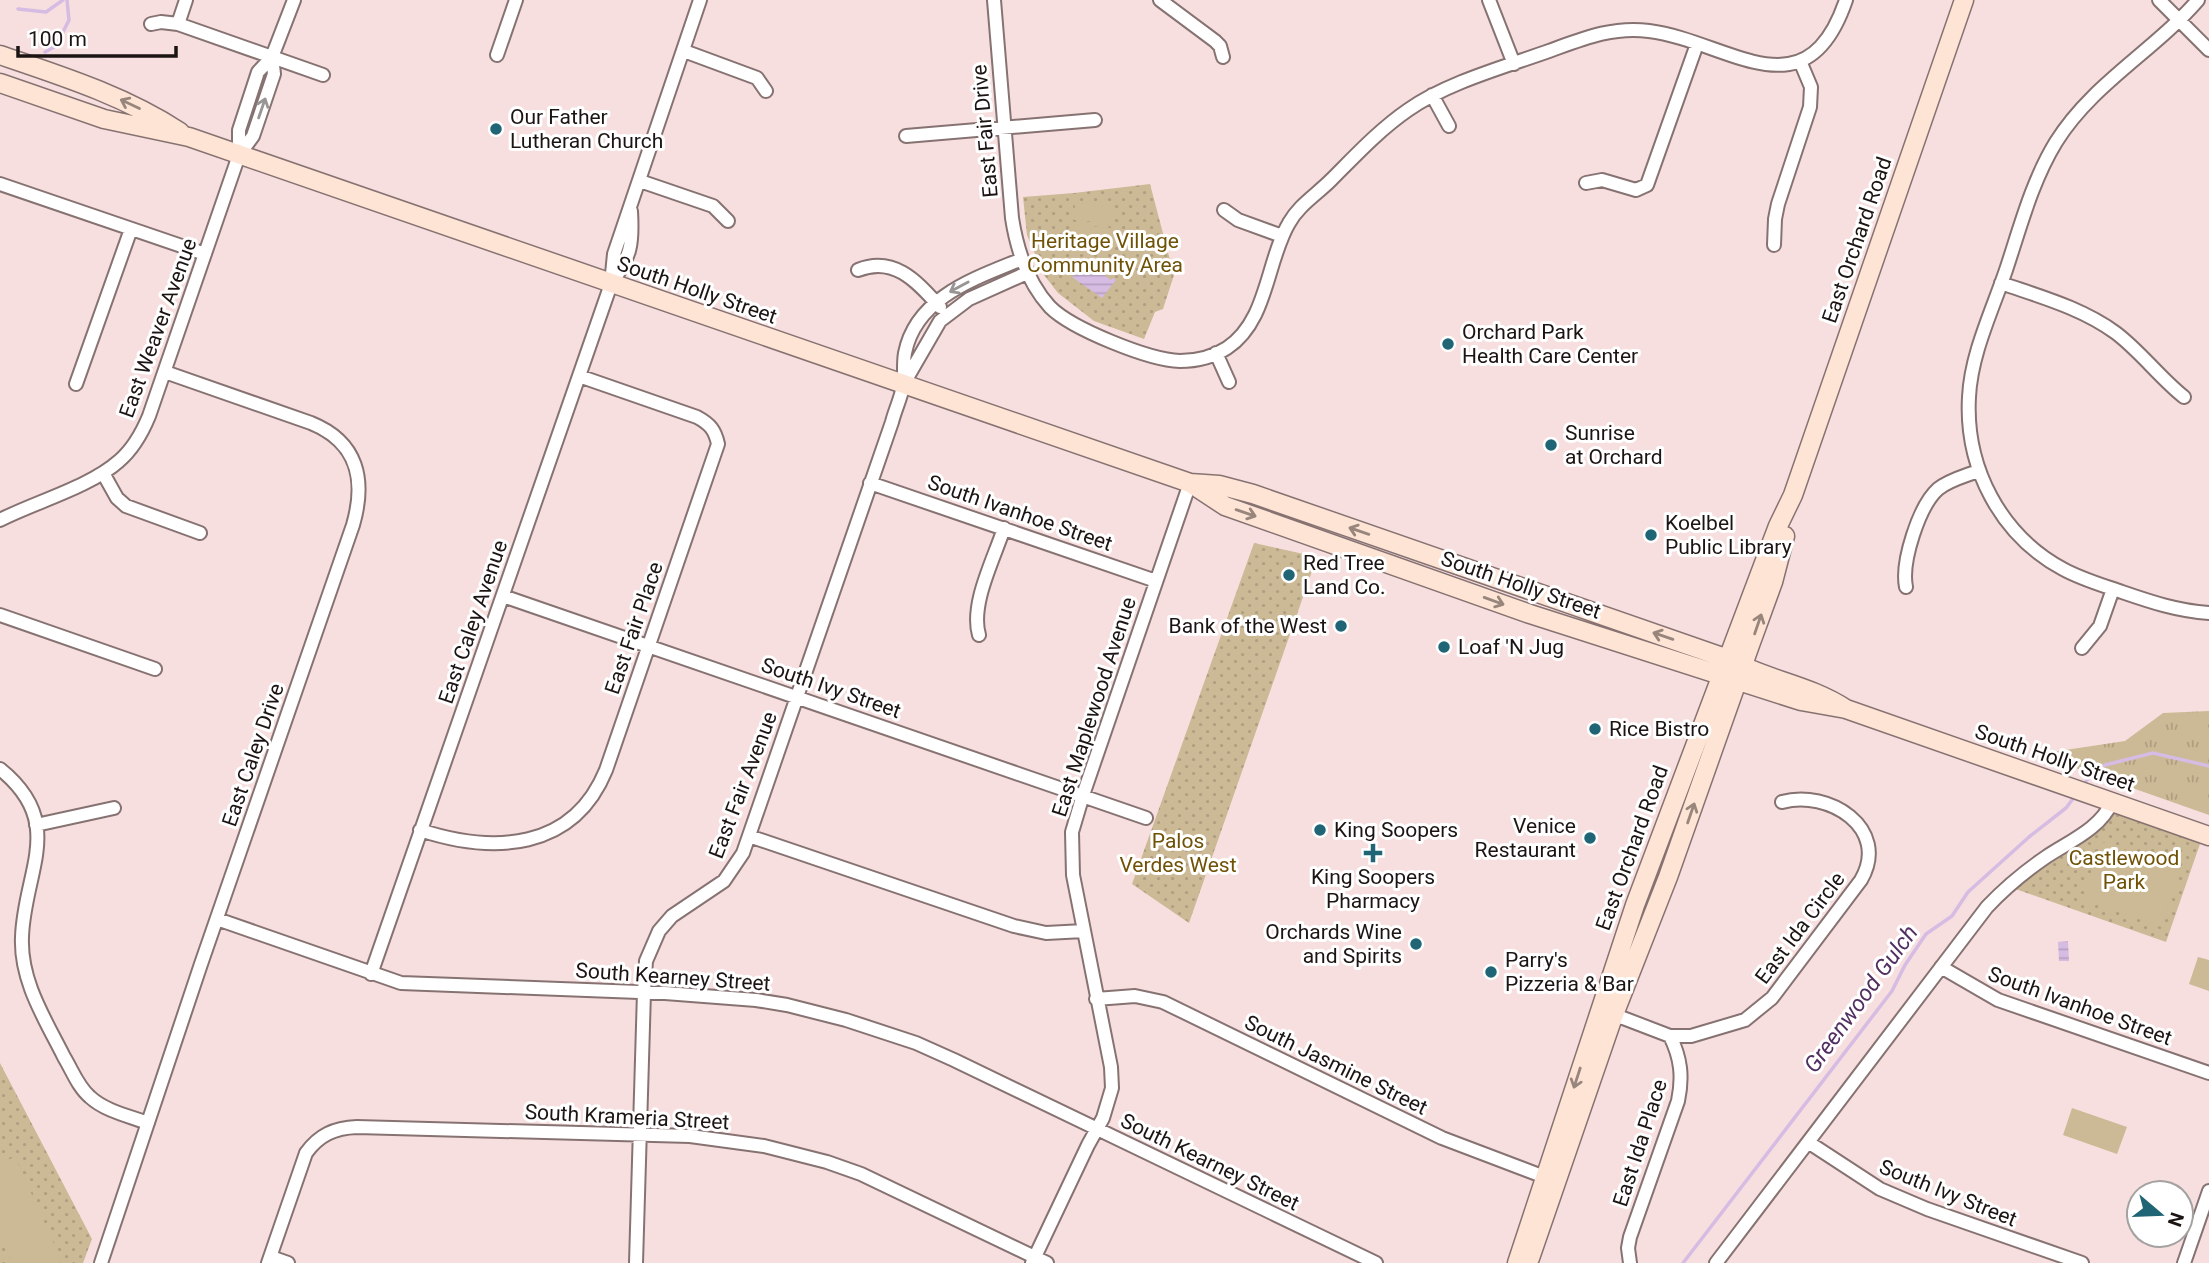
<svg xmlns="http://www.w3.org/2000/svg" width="2209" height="1263" viewBox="0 0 2209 1263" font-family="Roboto,sans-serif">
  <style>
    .grass { fill: url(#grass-tufts) }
    .park { fill: url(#park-dots) }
    .pitch { fill: #ccb995 }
    .water { fill: url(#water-rules) }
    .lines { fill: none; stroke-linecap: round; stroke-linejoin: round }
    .stream { stroke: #d6bce3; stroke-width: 3.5 }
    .street-casing { stroke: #877272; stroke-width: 16 }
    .secondary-casing { stroke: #877272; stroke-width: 21 }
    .street { stroke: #fff; stroke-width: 12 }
    .secondary { stroke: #fee4d4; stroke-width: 18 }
    .oneway { stroke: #98867d }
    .oneway2 { stroke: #999595 }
    .poi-dot { fill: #206576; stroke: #fff; stroke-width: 2.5 }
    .labels { text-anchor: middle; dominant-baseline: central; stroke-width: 6; stroke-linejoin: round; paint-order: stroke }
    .poi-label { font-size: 21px; fill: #1c1413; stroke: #fff; text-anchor: start }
    .street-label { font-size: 21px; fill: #1c1413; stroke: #fff }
    .park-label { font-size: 21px; fill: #705207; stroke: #fff }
    .water-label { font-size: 23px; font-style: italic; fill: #522f61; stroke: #fff }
  </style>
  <defs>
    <pattern id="grass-tufts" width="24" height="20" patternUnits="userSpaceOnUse" patternTransform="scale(1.75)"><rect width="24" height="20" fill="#ccb995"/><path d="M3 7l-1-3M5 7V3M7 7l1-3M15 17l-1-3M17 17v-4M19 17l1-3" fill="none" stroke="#af9e80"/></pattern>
    <pattern id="park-dots" width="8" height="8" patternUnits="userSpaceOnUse" patternTransform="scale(1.75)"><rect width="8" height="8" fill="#ccb995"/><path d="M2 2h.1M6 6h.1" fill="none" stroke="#af9e80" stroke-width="1.8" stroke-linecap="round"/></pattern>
    <pattern id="water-rules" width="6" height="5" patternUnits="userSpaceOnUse" patternTransform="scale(1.75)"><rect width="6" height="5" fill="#d6bce3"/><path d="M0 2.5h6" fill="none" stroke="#b7a1c2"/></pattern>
  </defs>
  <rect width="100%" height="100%" fill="#f7dfdf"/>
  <path class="grass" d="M 2209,711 L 2209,815 L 2050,759 L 2052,752 L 2125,741 L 2163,713 Z"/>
  <path class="park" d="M 1150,184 L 1174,275 L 1163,309 L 1155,312 L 1144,339 L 1094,321 L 1058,293 L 1044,275 L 1027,235 L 1023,197 L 1074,193 Z
    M 1254,543 L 1317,557 L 1189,923 L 1132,884 Z
    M 2109,808 L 2201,841 L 2166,942 L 2007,886 Z
    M 0,1063 L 92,1239 L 83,1263 L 0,1263 Z"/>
  <path class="pitch" d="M 1075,203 L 1113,206 L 1111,223 L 1074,220 Z
    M 1074,225 L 1111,228 L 1109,245 L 1072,242 Z
    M 2102,842 L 2181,869 L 2161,927 L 2082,899 Z
    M 2198,957 L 2209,960 L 2209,991 L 2189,984 Z
    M 2072,1108 L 2127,1127 L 2117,1154 L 2063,1135 Z
    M 15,1157 L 62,1262 L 59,1263 L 12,1263 L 0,1237 L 0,1163 Z"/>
  <path class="water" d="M 1085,261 L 1111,280 L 1113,278 L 1116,280 L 1102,298 L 1072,277 Z
    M 2068,941 L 2069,961 L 2059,961 L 2058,942 Z"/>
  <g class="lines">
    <path class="stream" d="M 18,9 L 46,12 L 63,0
      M 45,52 L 56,46 L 69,20 L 67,0
      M 2082,787 L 2092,773 L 2105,765 L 2153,753 L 2209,766
      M 1683,1263 L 1892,991 L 1905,965 L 1926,934 L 1952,916 L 1968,892 L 2029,837 L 2066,808 L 2075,796"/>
    <defs>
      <path id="street" d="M 994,0 L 1012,218 C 1017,250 1027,282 1050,307 C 1072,329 1149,360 1180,361 C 1196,361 1213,357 1227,348 C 1268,321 1266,262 1289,223 C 1299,205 1316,195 1331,180 C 1355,156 1379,130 1408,110 C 1446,83 1504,67 1549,51 C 1582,39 1613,26 1649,31 C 1728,41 1806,118 1846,0
        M 1160,0 L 1215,41 L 1220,46 L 1223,57
        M 1489,0 L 1514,64
        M 2159,0 L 2209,50
        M 2198,0 C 2154,51 2092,84 2056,142 C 2032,181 2020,228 2006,270 C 1992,311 1971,354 1969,397 C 1965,467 2000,535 2063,569 C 2081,579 2102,585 2122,592 C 2151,602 2178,611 2209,613
        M 151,24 L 161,22 L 178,24 L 323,75
        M 178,24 L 186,0
        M 684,51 L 757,78 L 766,91
        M 497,55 L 516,0
        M 1432,95 L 1449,126
        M 906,136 L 1095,120
        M 239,155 L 239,130 L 258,72 L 272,57 L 294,0
        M 640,181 L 713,206 L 728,221
        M 1586,183 L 1602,180 L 1636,190 L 1647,185 L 1697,44
        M 0,184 L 205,254
        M 1224,210 L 1238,220 L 1282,236
        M 1774,245 L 1775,219 L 1778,204 L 1810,107 L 1811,87 L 1800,61
        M 858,270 C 895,255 918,283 940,307
        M 2001,283 C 2041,297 2082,308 2116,333 C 2141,352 2160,378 2184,397
        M 611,284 C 631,256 633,245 631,211
        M 1216,353 L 1229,382
        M 76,384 L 131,229
        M 903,385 L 940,321 L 969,299 L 1027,273
        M 103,473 L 117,498 L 126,506 L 200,533
        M 870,483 L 1156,581
        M 0,520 C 35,502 90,487 119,461 C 133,449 142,433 149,416 L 239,155 L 253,136 L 274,74 L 272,57
        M 1906,587 C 1901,562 1919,506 1938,489 C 1949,480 1965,476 1978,471
        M 503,596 L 1146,818
        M 0,615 L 155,669
        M 979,635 C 970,604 994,559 1004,528
        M 2082,648 L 2100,626 L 2113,589
        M 0,769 C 67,823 24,871 22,937 C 20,981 45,1019 64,1057 C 72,1070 78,1087 90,1097 C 105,1111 129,1116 148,1123
        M 36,825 L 114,808
        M 420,830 C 493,854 573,851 606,770 L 718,444 C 715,430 710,424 697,417 L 579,376
        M 749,836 L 1014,926 L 1046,933 L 1084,931
        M 217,919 L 401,983 L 665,993 L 756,1000 L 787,1005 L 846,1020 L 916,1043 L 954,1060 L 1376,1263
        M 1941,967 L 1998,1000 L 2209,1073
        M 371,974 L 611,284 L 614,254 L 700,0
        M 1096,999 L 1135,996 L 1163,1002 L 1442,1138 L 1550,1179
        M 1609,1016 L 1623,1018 L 1670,1036 L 1691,1036 L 1745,1020 L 1772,998 L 1861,880 C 1891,828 1828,789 1782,802
        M 1808,1142 L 1880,1189 L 1927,1209 L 2082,1263
        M 271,1257 L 288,1263
        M 101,1263 L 201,964 L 353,525 C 366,480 358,442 311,423 L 165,372
        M 268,1263 L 306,1153 C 319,1135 334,1128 357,1127 L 690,1136 L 764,1146 L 827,1162 L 861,1174 L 1047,1263
        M 636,1263 L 644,992 L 646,961 L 659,931 L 672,916 L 724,881 L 743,853 L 892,422 C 895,410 901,398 903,386 C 905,375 903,364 905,353 C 916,297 976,278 1022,259
        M 1032,1263 L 1088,1145 L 1103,1118 L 1112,1088 L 1111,1067 L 1073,875 L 1072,832 L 1083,795 L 1190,483
        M 1630,1263 L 1628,1248 L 1630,1237 L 1678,1101 C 1683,1077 1681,1058 1670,1036
        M 1716,1263 L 1987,907 C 2005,888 2024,872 2046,857 C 2070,841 2100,829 2112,802
        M 2184,1263 L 2209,1191"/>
      <path id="secondary" d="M 0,55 C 62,76 125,96 180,132
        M 0,83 L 104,119 L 189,137 L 1190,483 L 1219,485 L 1253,494 L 1728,659 C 1766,680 1810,685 1846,709
        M 1190,483 L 1225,506 L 1530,614 L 1801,701 L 1846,709 L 2209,836
        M 1530,1258 L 1613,1017 L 1668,877 L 1750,645 L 1773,582 L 1785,536
        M 1517,1263 L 1635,905 L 1778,526 L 1793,495 L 1964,0"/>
    </defs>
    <use href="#street" class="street-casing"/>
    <use href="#secondary" class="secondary-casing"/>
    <use href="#street" class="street"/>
    <use href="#secondary" class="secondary"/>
  </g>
  <defs><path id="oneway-shaft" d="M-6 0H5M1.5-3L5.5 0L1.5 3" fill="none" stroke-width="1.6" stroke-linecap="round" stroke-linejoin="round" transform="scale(1.75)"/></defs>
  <g class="oneway">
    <use href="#oneway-shaft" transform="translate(130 104) rotate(-155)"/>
    <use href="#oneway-shaft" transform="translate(1246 513) rotate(19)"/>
    <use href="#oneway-shaft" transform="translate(1359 531) rotate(-161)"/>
    <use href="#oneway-shaft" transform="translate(1494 601) rotate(20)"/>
    <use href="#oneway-shaft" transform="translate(1758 624) rotate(-71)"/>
    <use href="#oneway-shaft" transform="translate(1663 636) rotate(-161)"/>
    <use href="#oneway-shaft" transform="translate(1691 813) rotate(-71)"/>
    <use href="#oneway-shaft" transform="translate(1577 1078) rotate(108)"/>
  </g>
  <g class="oneway2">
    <use href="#oneway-shaft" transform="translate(262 108) rotate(-71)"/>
    <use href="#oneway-shaft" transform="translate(959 287) rotate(152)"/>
  </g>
  <g class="poi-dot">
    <circle cx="496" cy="129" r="7"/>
    <circle cx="1448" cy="344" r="7"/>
    <circle cx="1551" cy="445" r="7"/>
    <circle cx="1651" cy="535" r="7"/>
    <circle cx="1289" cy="575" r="7"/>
    <circle cx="1341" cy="626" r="7"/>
    <circle cx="1444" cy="647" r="7"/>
    <circle cx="1595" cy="729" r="7"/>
    <circle cx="1320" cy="830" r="7"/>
    <circle cx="1590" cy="838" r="7"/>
    <path d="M1369.5 842.5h7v7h7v7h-7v7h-7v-7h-7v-7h7z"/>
    <circle cx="1416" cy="944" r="7"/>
    <circle cx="1491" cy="972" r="7"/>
  </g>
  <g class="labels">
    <g class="poi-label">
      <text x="510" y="117">Our Father<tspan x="510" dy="24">Lutheran Church</tspan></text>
      <text x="1462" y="332">Orchard Park<tspan x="1462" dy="24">Health Care Center</tspan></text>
      <text x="1565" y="433">Sunrise<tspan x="1565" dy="24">at Orchard</tspan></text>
      <text x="1665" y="523">Koelbel<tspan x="1665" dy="24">Public Library</tspan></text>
      <text x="1303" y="563">Red Tree<tspan x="1303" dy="24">Land Co.</tspan></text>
      <text x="1327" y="626" text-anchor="end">Bank of the West</text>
      <text x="1458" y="647">Loaf 'N Jug</text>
      <text x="1609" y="729">Rice Bistro</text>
      <text x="1576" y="826" text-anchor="end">Venice<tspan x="1576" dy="24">Restaurant</tspan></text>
      <text x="1334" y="830">King Soopers</text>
      <text x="1373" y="877" text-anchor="middle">King Soopers<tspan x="1373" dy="24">Pharmacy</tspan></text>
      <text x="1402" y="932" text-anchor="end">Orchards Wine<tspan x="1402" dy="24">and Spirits</tspan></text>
      <text x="1505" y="960">Parry's<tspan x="1505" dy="24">Pizzeria &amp; Bar</tspan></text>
    </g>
    <g class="street-label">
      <text transform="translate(985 131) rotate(-95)">East Fair Drive</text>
      <text transform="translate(1857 240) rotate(-71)">East Orchard Road</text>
      <text transform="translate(697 290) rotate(19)">South Holly Street</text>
      <text transform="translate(158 328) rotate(-70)">East Weaver Avenue</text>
      <text transform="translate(1020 513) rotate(19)">South Ivanhoe Street</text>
      <text transform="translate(1521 585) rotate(19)">South Holly Street</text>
      <text transform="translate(473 622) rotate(-71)">East Caley Avenue</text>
      <text transform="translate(634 628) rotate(-71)">East Fair Place</text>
      <text transform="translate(831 688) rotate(19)">South Ivy Street</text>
      <text transform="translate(1094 707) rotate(-72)">East Maplewood Avenue</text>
      <text transform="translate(253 755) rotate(-71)">East Caley Drive</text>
      <text transform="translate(2055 758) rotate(19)">South Holly Street</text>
      <text transform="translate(743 785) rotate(-69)">East Fair Avenue</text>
      <text transform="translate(1632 848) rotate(-70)">East Orchard Road</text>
      <text transform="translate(1800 928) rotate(-53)">East Ida Circle</text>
      <text transform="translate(673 977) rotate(4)">South Kearney Street</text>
      <text transform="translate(2080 1006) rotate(20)">South Ivanhoe Street</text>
      <text transform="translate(1336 1065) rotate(26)">South Jasmine Street</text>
      <text transform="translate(627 1117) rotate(3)">South Krameria Street</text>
      <text transform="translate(1640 1143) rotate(-72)">East Ida Place</text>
      <text transform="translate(1210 1162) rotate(26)">South Kearney Street</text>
      <text transform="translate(1948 1193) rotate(22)">South Ivy Street</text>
    </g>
    <g class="park-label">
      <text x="1105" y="241">Heritage Village<tspan x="1105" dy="24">Community Area</tspan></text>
      <text x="1178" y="841">Palos<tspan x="1178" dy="24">Verdes West</tspan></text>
      <text x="2124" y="858">Castlewood<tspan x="2124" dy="24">Park</tspan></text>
    </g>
    <g class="water-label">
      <text transform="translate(1861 999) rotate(-54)">Greenwood Gulch</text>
    </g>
  </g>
  <g transform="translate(2160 1214) rotate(109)"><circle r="33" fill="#ffffff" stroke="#a4a1a1" stroke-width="2"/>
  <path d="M0-5L12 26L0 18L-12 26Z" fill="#206576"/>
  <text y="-10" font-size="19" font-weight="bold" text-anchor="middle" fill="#1c1413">N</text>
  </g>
  <path d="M18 46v10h158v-10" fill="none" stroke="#1c1413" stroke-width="3.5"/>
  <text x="28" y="46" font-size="21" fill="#1c1413" stroke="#ffffff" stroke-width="5" paint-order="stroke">100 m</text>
</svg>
